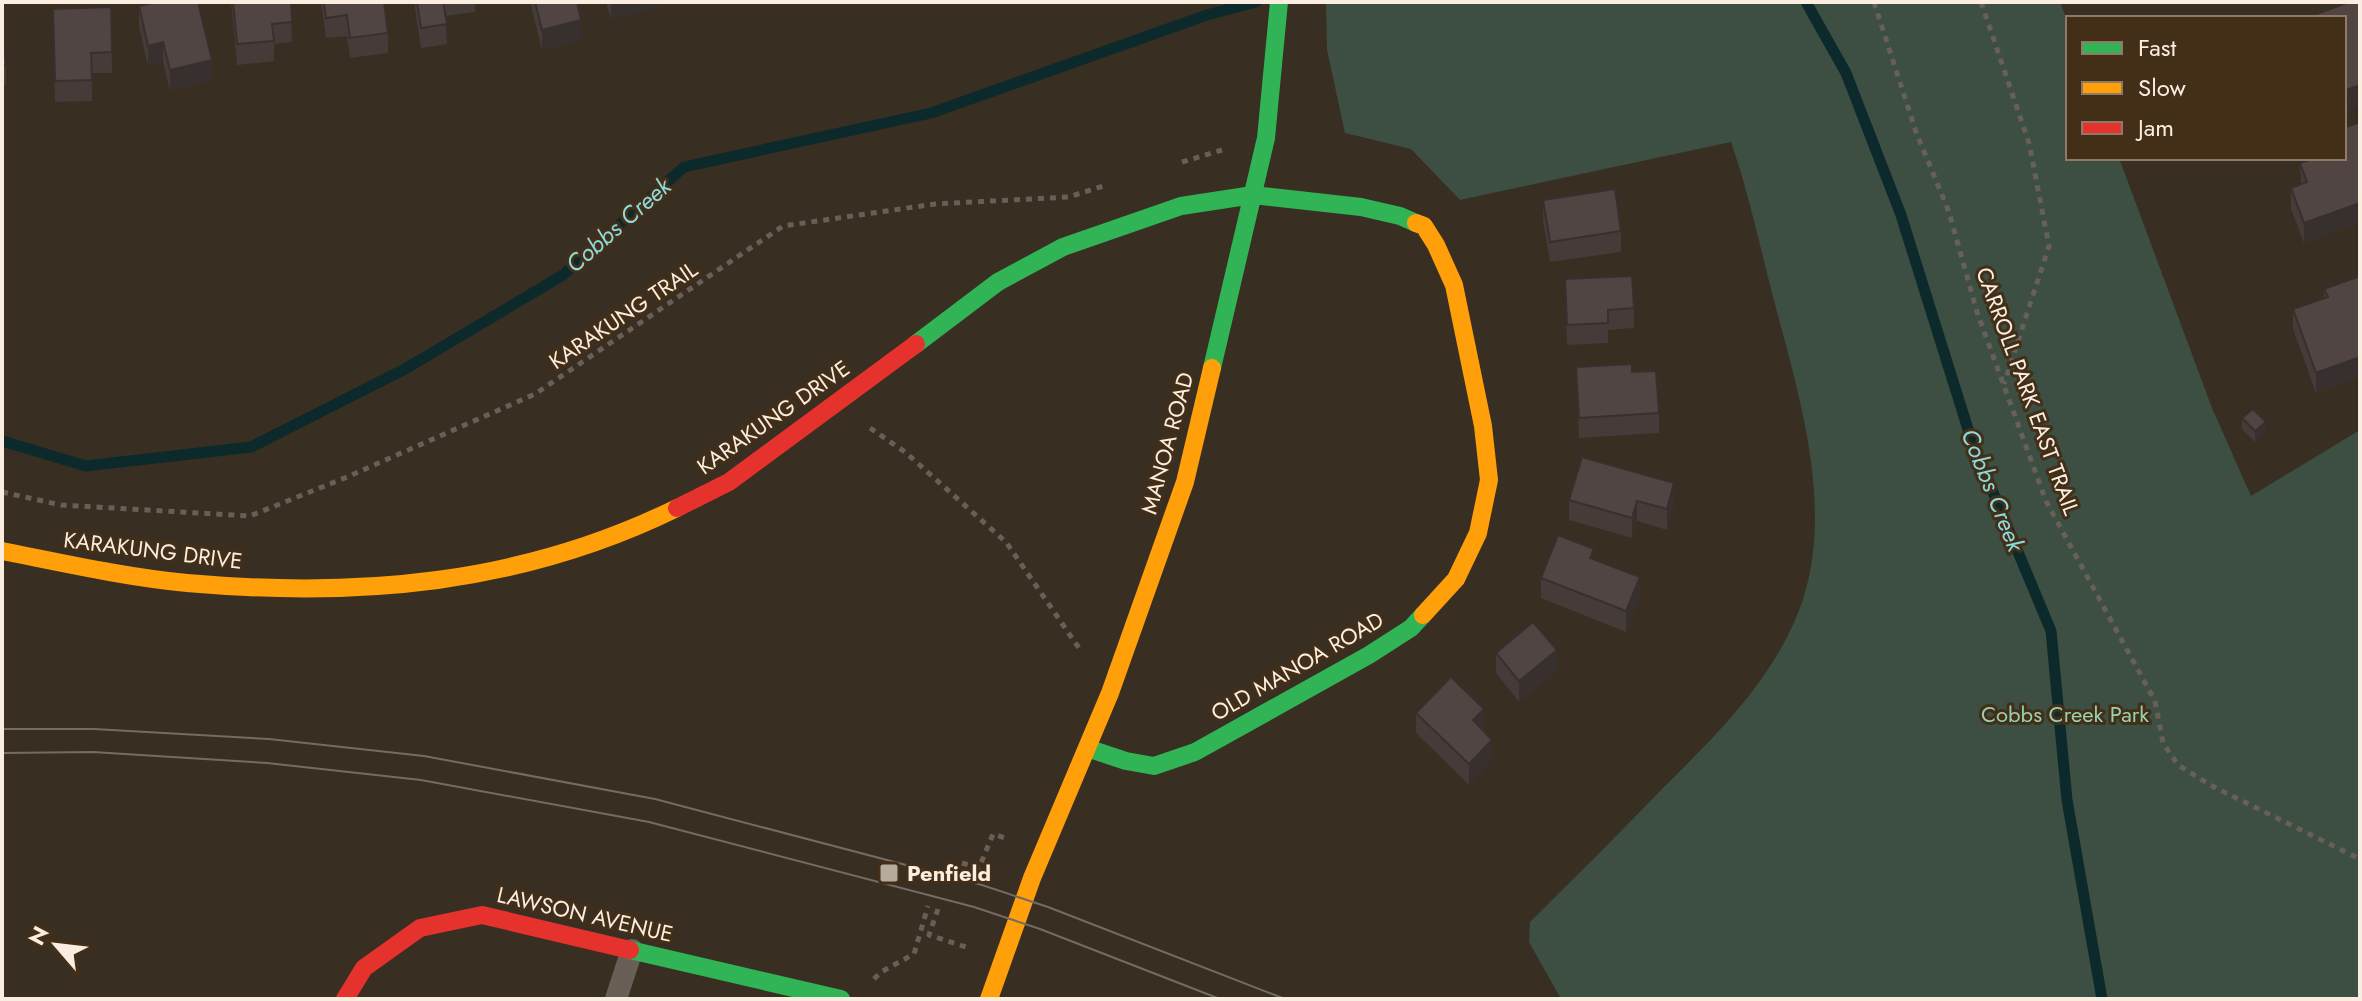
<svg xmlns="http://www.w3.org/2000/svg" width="2362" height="1001" viewBox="0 0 2362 1001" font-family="Jost,sans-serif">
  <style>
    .green { fill: #3d4e42 }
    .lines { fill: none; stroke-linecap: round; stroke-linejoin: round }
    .stream { stroke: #0c2a2b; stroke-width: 11 }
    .path { stroke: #686058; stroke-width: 5; stroke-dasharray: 6 6; stroke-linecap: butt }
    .lane { stroke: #685f56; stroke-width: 22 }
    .fast { stroke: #30b455; stroke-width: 18 }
    .slow { stroke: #ff9f0a; stroke-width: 18 }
    .jam { stroke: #e5322d; stroke-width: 18 }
    .tram { stroke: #746c63; stroke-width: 2 }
    .wall { fill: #453b39 }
    .shaded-wall { fill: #38302e }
    .building { fill: #504542; stroke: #38302e; stroke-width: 2 }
    .poi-dot { fill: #b7ab9e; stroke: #432f18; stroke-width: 3 }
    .labels { text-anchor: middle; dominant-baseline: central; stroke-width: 6; stroke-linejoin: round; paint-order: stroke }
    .street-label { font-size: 22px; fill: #fbeee0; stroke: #432f18 }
    .park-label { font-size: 22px; fill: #97d2b0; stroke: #432f18 }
    .poi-label { font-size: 22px; font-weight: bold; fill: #fbeee0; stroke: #432f18; text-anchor: start }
    .water-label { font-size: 24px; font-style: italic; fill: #8bdade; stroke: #432f18 }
  </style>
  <rect width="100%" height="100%" fill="#392e22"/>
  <path class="green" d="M 1326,2 L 2060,2 L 2068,23 L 2068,158 L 2119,158 L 2212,408 L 2251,496 L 2360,430 L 2360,999 L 1561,999 L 1529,942 L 1530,922 C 1574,878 1619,834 1662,789 C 1715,736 1769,685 1798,613 C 1838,513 1798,392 1772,293 C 1759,242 1748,191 1731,142 L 1460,200 L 1411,149 L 1345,133 L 1327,50 Z"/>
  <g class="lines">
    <path class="stream" d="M 1806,2 L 1846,73 L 1901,215 L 1972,442 L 2051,631 L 2067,800 L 2102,999
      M 2,441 L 86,466 L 251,447 L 405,369 L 563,275 L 684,167 L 931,113 L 1207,15 L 1256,2"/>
    <path class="path" d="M 1874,2 L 1916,132 L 1949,212 L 1977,312 L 2046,501 L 2155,701 L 2163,743 L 2178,765 L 2214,787 L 2360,859
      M 1981,2 L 2029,143 L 2049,246 L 2004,384
      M 1182,162 L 1222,150
      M 870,428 L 905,452 L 1006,542 L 1081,651
      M 2,492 L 61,505 L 250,516 L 347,477 L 535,394 L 783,226 L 935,204 L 1068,197 L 1107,185
      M 962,863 L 979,868 L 993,834 L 1005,838
      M 938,909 L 929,935 L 966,947
      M 874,979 L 881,972 L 914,954 L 928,906"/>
    <path class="lane" d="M 616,999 L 632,950"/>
    <path class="fast" d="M 916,344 L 998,282 L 1063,247 L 1181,206 L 1253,195 L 1361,207 L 1400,216 L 1416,223
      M 1212,368 L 1266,138 L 1279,2
      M 1087,748 L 1126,761 L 1154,766 L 1195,752 L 1369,655 L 1411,628 L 1423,615
      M 630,950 L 841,999"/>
    <path class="slow" d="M 1416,223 L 1424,226 L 1436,245 L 1454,285 L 1483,426 L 1489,480 L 1478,533 L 1456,579 L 1423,615
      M 2,551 C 63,563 125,577 187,583 C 358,598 520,585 677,508
      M 989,999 L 1032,878 L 1110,693 L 1185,482 L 1212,368"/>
    <path class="jam" d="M 677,508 L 729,482 L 916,344
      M 345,999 L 364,968 L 420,928 L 482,915 L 630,950"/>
    <path class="tram" d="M 2,729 L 94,729 L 269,739 L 424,756 L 655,799 L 982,885 L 1048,907 L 1285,999
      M 2,753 L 93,752 L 267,763 L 421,780 L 649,822 L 974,907 L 1040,929 L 1220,999"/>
  </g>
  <path class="wall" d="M 231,2 L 291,2 L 292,42 L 274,44 L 274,61 L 237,65 Z
    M 321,2 L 384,2 L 388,33 L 388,53 L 350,58 L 347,36 L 326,38 Z
    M 414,2 L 475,2 L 475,12 L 445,16 L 447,44 L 421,48 Z
    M 511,2 L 577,2 L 581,40 L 542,50 L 530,2 L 512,7 Z
    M 606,2 L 663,2 L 663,6 L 611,19 Z
    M 139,6 L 212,80 L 170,91 L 163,62 L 148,66 L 139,27 Z
    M 111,7 L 112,73 L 92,73 L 92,101 L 55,102 L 53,9 Z
    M 2,21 L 6,65 L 6,85 L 2,85 Z
    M 2360,122 L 2360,223 L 2304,243 L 2291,209 L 2291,188 L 2301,184 L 2300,163 L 2311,159 L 2311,158 L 2344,158 Z
    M 1543,200 L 1621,231 L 1621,252 L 1550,262 L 1543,221 Z
    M 2360,276 L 2360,377 L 2316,393 L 2293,329 L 2293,309 L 2324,298 L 2324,289 Z
    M 1565,279 L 1634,308 L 1634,328 L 1608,330 L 1608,343 L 1567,345 Z
    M 1576,367 L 1632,372 L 1659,413 L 1659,433 L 1579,438 Z
    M 2242,418 L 2266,432 L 2255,442 L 2242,429 Z
    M 1674,483 L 1674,504 L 1667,530 L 1637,521 L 1632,538 L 1569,520 L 1569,500 Z
    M 1594,560 L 1640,597 L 1626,632 L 1541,598 L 1541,578 Z
    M 1496,653 L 1557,671 L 1519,702 L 1496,673 Z
    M 1416,713 L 1484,729 L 1483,730 L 1492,760 L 1469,785 L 1416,733 Z"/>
  <path class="shaded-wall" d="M 512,2 L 530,2 L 512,7 Z
    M 611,2 L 663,2 L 663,6 L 611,19 Z
    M 581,20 L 581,40 L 542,50 L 542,30 Z
    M 163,42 L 163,62 L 148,66 L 148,46 Z
    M 212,60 L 212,80 L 170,91 L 170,70 Z
    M 2360,85 L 2360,106 L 2344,112 L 2344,91 Z
    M 2360,203 L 2360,223 L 2304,243 L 2304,223 Z
    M 2360,357 L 2360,377 L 2316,393 L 2316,373 Z
    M 2266,422 L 2266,432 L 2255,442 L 2255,431 Z
    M 1674,483 L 1674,504 L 1667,530 L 1667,509 Z
    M 1637,501 L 1637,521 L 1632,538 L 1632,518 Z
    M 1640,577 L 1640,597 L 1626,632 L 1626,611 Z
    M 1557,650 L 1557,671 L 1519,702 L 1519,681 Z
    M 1484,709 L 1484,729 L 1473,741 L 1473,720 Z
    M 1492,740 L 1492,760 L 1469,785 L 1469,764 Z"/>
  <path class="building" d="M 158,2 L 198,2 L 212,60 L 170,70 L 163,42 L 148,46 L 139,6 Z
    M 233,2 L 291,2 L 292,22 L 272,24 L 274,41 L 237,44 Z
    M 324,2 L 384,2 L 388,33 L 350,38 L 347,15 L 326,18 Z
    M 417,2 L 443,2 L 447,24 L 421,28 Z
    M 535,2 L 577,2 L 581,20 L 542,30 Z
    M 2349,2 L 2360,2 L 2360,85 L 2344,91 L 2344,18 L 2306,18 Z
    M 111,7 L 112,52 L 91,53 L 92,80 L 55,81 L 53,9 Z
    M 2,21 L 6,65 L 2,65 Z
    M 2360,122 L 2360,203 L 2304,223 L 2291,188 L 2307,182 L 2300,163 L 2315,158 L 2344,158 L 2344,128 Z
    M 1615,189 L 1621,231 L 1550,242 L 1543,200 Z
    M 1632,276 L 1634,308 L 1608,310 L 1608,323 L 1567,325 L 1565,279 Z
    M 2360,276 L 2360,357 L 2316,373 L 2293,309 L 2328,297 L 2324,289 Z
    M 1632,364 L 1632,372 L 1656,371 L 1659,413 L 1579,418 L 1576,367 Z
    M 2253,409 L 2266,422 L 2255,431 L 2242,418 Z
    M 1582,457 L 1674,483 L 1667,509 L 1637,501 L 1632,518 L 1569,500 Z
    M 1558,535 L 1594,549 L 1590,558 L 1640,577 L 1626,611 L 1541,578 Z
    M 1533,622 L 1557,650 L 1519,681 L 1496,653 Z
    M 1451,677 L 1484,709 L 1473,720 L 1492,740 L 1469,764 L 1416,713 Z"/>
  <rect class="poi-dot" x="879" y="863" width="20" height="20" rx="4"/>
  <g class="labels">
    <g class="street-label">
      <text transform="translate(623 315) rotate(-34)">KARAKUNG TRAIL</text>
      <text transform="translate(2028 391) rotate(70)">CARROLL PARK EAST TRAIL</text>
      <text transform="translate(773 417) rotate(-35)">KARAKUNG DRIVE</text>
      <text transform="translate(1167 443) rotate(-75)">MANOA ROAD</text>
      <text transform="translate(153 550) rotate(7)">KARAKUNG DRIVE</text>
      <text transform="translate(1297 666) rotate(-30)">OLD MANOA ROAD</text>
      <text transform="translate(585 914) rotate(13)">LAWSON AVENUE</text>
    </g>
    <g class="park-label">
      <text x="2065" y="714">Cobbs Creek Park</text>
    </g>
    <g class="poi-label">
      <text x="907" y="873">Penfield</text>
    </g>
    <g class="water-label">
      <text transform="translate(618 225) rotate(-41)">Cobbs Creek</text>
      <text transform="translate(1993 490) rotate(68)">Cobbs Creek</text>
    </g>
  </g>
  <rect width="2362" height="1001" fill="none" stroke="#fbeee0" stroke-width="8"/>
  <rect x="2066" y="16" width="280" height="144" fill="#432f18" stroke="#8d7b68" stroke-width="2"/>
  <rect x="2082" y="42" width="40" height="12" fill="#30b455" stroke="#8d7b68" stroke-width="2"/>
  <text x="2138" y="56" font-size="24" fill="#fbeee0">Fast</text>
  <rect x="2082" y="82" width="40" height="12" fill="#ff9f0a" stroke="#8d7b68" stroke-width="2"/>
  <text x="2138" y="96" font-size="24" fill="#fbeee0">Slow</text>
  <rect x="2082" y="122" width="40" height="12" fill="#e5322d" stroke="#8d7b68" stroke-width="2"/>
  <text x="2138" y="136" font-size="24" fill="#fbeee0">Jam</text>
  <g transform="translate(56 945) rotate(298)" stroke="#432f18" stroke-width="6" paint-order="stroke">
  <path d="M0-6L14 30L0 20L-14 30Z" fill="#fbeee0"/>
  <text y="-12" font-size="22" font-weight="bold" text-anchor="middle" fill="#fbeee0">N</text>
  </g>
</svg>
